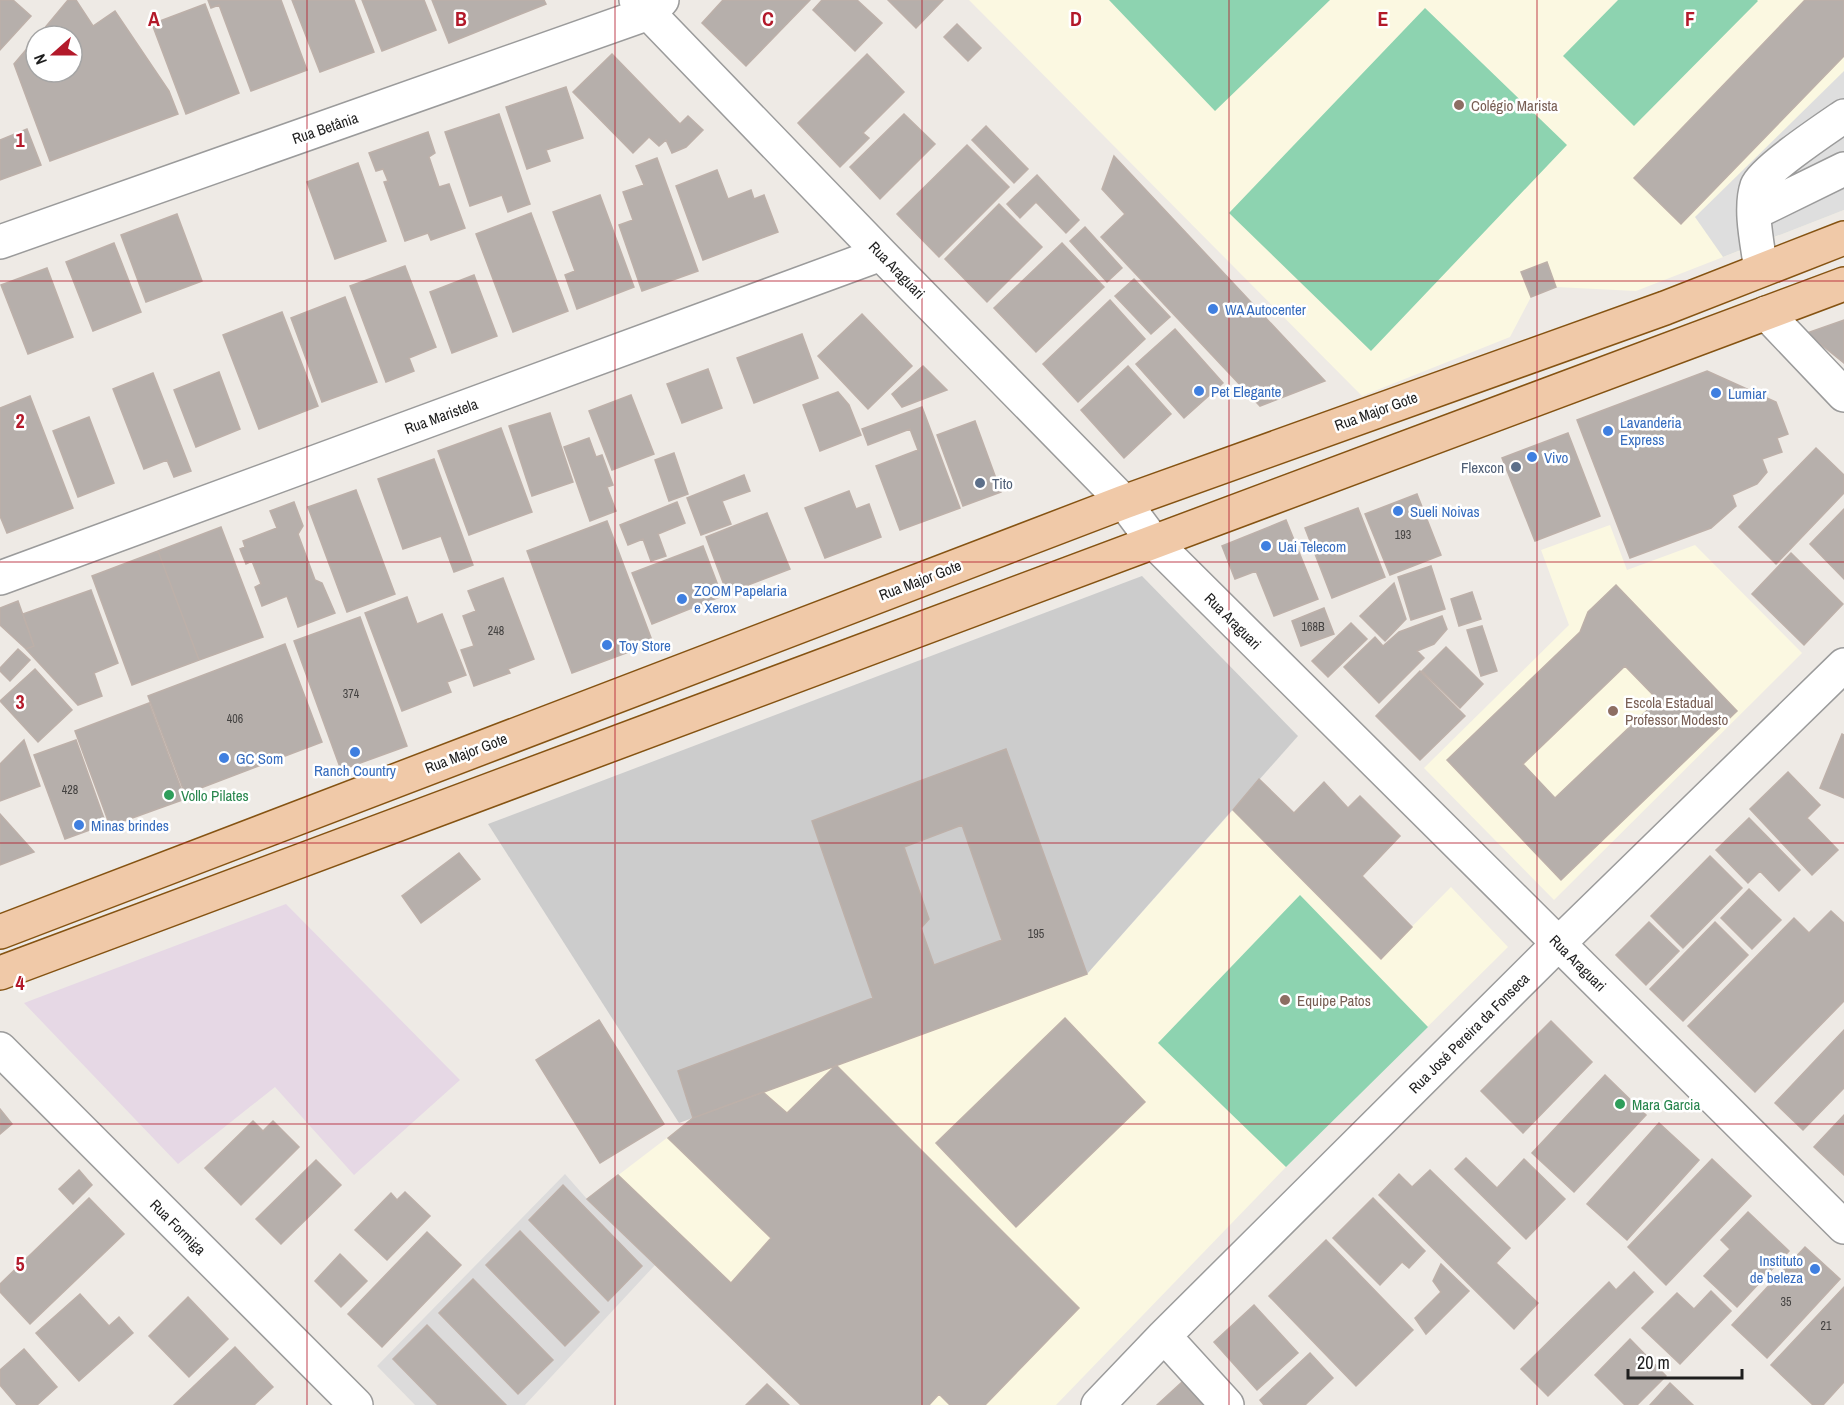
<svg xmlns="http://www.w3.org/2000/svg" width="1844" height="1405" viewBox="0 0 1844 1405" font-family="'Archivo Narrow',sans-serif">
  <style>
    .residential { fill: #dcdbdb }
    .industrial { fill: #e6d8e5 }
    .education { fill: #fbf8e1 }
    .religious { fill: #ccc }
    .pitch { fill: #8dd3b0 }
    .parking { fill: #dedede }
    .building { fill: #b6afab; stroke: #bdb0a9; stroke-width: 1.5; fill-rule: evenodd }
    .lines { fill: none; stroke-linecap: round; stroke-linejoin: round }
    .minor-casing { stroke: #9b9b9b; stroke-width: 36 }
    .major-casing { stroke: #855312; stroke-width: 36 }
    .minor { stroke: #fff; stroke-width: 33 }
    .major { stroke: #f0c9a8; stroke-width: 33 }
    .grid { fill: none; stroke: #b3192a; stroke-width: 1.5; stroke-opacity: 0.55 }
    .education-dot { fill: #8d6e63; stroke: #fff; stroke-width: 2 }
    .shop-dot { fill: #3f7fe0; stroke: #fff; stroke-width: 2 }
    .service-dot { fill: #5c6f8a; stroke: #fff; stroke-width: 2 }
    .leisure-dot { fill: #2e9e5b; stroke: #fff; stroke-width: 2 }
    .labels { text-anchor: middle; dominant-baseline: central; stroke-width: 5; stroke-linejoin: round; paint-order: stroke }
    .number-label { font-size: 12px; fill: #444241 }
    .education-label { font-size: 15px; fill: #785e54; stroke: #fff; text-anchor: start }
    .street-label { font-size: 15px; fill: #1e1e1e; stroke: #fff }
    .shop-label { font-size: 15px; fill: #366cbe; stroke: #fff; text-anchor: start }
    .service-label { font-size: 15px; fill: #4e5e75; stroke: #fff; text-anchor: end }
    .leisure-label { font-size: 15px; fill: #27864d; stroke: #fff; text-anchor: start }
    .grid-label { font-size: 20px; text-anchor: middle; font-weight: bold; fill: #b3192a; stroke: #fff; stroke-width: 5; stroke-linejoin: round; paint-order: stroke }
  </style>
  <rect width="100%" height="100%" fill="#eeeae5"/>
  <path class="residential" d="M 565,1174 L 587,1199 L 655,1265 L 525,1405 L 415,1405 L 377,1366 Z"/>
  <path class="industrial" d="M 286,904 L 460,1080 L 354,1175 L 275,1087 L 178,1164 L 24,1003 Z"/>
  <path class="education" d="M 969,0 L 1844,0 L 1844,210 L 1636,291 L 1556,287 L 1531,297 L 1510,337 L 1362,396 Z
    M 1610,525 L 1627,570 L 1695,545 L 1802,653 L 1554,900 L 1424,768 L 1569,625 L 1541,550 Z
    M 1233,810 L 1380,959 L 1451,887 L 1508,947 L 1286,1167 L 1056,1405 L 801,1405 L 587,1199 L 693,1118 L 1087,974 Z"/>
  <path class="religious" d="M 1142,576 L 1298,736 L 1087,974 L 679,1123 L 488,824 Z"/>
  <path class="pitch" d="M 1109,0 L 1330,0 L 1215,111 Z
    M 1618,0 L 1757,0 L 1758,1 L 1634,126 L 1563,56 Z
    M 1425,8 L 1567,145 L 1371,351 L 1229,213 Z
    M 1300,895 L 1428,1027 L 1286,1167 L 1158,1043 Z"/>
  <path class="parking" d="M 1844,71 L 1844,210 L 1723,257 L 1695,217 Z"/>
  <path class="building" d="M 0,0 L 13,0 L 31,16 L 0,50 Z
    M 68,0 L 76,0 L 93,26 L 115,11 L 169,91 L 178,114 L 50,161 L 14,64 L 36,38 L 36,72 L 72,72 L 72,36 L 38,36 Z
    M 208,0 L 281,0 L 307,70 L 251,91 L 219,5 L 211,8 Z
    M 292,0 L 354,0 L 374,52 L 320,72 Z
    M 362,0 L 424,0 L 436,30 L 382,51 Z
    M 432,0 L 544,0 L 546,4 L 449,43 Z
    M 723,0 L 810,0 L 746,66 L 702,23 Z
    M 822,0 L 857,0 L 882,23 L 855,51 L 813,10 Z
    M 888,0 L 943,0 L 916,28 Z
    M 1805,0 L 1844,0 L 1844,56 L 1681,224 L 1634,178 Z
    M 205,4 L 239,93 L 186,114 L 152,24 Z
    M 957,24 L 981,48 L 968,61 L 944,37 Z
    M 612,54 L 680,124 L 688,116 L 703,130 L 686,147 L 672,153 L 666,140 L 659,146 L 649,137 L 633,153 L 573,92 Z
    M 867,54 L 904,92 L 863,133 L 869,138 L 840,167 L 798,123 Z
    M 566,87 L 583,138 L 546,150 L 550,161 L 527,169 L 506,107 Z
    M 499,114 L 530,204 L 508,212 L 502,195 L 470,206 L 445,132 Z
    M 904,114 L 935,144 L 880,199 L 850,167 Z
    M 986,126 L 1028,169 L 1014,183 L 972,140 Z
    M 27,129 L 41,165 L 0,180 L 0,140 Z
    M 428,132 L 435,153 L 429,157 L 439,187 L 449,184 L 465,228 L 431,240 L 428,233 L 405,241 L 384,182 L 388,181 L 383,169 L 376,171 L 369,153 Z
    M 967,145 L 1009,187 L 939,257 L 897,214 Z
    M 1114,156 L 1325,381 L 1260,406 L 1101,237 L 1125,214 L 1102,189 Z
    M 657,158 L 698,271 L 642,291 L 619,225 L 633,220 L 623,192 L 644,185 L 636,166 Z
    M 358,163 L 386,241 L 335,259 L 307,182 Z
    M 717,170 L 728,199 L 751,190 L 754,199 L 764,195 L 778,232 L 703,260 L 676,186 Z
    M 1037,175 L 1079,220 L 1066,233 L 1036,202 L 1020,218 L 1007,204 Z
    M 600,195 L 634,287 L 577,309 L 565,275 L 575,271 L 553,212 Z
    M 999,204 L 1042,247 L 987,302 L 945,259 Z
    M 531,213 L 568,311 L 513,332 L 476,234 Z
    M 177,214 L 202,281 L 146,302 L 121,235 Z
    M 1085,227 L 1122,268 L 1107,282 L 1070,241 Z
    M 114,243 L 141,312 L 93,331 L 66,262 Z
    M 1062,243 L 1104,287 L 1036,352 L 994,308 Z
    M 1547,262 L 1556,287 L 1531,297 L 1521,272 Z
    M 405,266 L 436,347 L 409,358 L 414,371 L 386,382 L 350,286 Z
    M 47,268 L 73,337 L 28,354 L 1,285 Z
    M 474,275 L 497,336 L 452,353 L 430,292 Z
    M 1134,279 L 1170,317 L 1151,334 L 1115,296 Z
    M 345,297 L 377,382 L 322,402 L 291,318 Z
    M 1110,300 L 1145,339 L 1078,402 L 1043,364 Z
    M 282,312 L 318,406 L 259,429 L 223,335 Z
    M 862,314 L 912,366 L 868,409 L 818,356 Z
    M 1844,320 L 1844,363 L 1807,333 Z
    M 1175,329 L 1223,383 L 1184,418 L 1136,364 Z
    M 802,334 L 818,378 L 754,403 L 737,358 Z
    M 923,366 L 947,390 L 902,407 L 892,394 Z
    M 1128,366 L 1171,414 L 1124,458 L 1081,410 Z
    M 708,369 L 722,408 L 682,423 L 667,384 Z
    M 1707,371 L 1776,402 L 1788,434 L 1777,438 L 1782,452 L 1762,459 L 1767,472 L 1757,484 L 1732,495 L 1736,506 L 1711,528 L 1630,558 L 1577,420 Z
    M 219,372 L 240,429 L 196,447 L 174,390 Z
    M 153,373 L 191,471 L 174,477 L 167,460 L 144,469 L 113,389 Z
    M 838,392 L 849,405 L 861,435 L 820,451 L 803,405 Z
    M 631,395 L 654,454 L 612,470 L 589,411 Z
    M 30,396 L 73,508 L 7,533 L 0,516 L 0,408 Z
    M 922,407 L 960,508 L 900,530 L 876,466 L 918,450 L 910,429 L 868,445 L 862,429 Z
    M 550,413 L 573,482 L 532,496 L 509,426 Z
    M 89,417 L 114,483 L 78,497 L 53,431 Z
    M 975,421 L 1001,492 L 963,506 L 937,435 Z
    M 501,428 L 532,512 L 469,535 L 438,451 Z
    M 1568,433 L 1600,516 L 1535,541 L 1502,458 Z
    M 589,438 L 596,457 L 602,455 L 613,485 L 607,487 L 616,511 L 590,521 L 564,447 Z
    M 1816,448 L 1844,475 L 1844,493 L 1776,564 L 1739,527 Z
    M 674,453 L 688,494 L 669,501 L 655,460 Z
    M 434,459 L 473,565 L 454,572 L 441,536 L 403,549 L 378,479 Z
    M 744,475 L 750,491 L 722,501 L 731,524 L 701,535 L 687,498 Z
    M 356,490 L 395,594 L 347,612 L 308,507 Z
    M 849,491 L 856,509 L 869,504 L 881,537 L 825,558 L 805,508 Z
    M 1417,494 L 1441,555 L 1390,575 L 1365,514 Z
    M 294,502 L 303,526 L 298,534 L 315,580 L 322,583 L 335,613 L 298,627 L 287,596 L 262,606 L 255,587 L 261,584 L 252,561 L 246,564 L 240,549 L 245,547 L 243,541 L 277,528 L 270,511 Z
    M 677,502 L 685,523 L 658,534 L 666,556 L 651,561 L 643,539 L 628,545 L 620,525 Z
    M 1358,508 L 1385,577 L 1332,598 L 1305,528 Z
    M 1844,509 L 1844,579 L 1810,544 Z
    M 767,513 L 790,569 L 727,593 L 706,537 Z
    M 1286,520 L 1318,599 L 1274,616 L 1256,571 L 1235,579 L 1222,546 Z
    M 607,521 L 653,643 L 572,673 L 527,551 Z
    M 221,527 L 263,637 L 199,660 L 158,551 Z
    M 703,546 L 722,596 L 652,624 L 632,573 Z
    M 158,551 L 199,660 L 132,685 L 92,576 Z
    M 1791,553 L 1843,604 L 1804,645 L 1752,594 Z
    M 1431,566 L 1445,609 L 1411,620 L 1398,577 Z
    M 503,578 L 534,659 L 508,669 L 510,673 L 474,686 L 461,650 L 474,646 L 463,616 L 476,611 L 468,591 Z
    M 1394,583 L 1406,619 L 1385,641 L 1360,616 Z
    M 1616,585 L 1737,711 L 1561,880 L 1447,760 L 1580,632 L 1588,612 ZM 1625,666 L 1658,700 L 1555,798 L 1523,764 Z
    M 91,590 L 118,663 L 94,673 L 102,696 L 78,705 L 26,649 L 34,646 L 23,614 Z
    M 1472,592 L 1481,619 L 1459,626 L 1451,599 Z
    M 407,597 L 417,624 L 442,614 L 466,675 L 447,682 L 451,692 L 402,711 L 365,613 Z
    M 18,601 L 34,646 L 26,649 L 0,625 L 0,608 Z
    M 1324,608 L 1334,634 L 1301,646 L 1292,621 Z
    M 1442,616 L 1447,629 L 1434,644 L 1417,651 L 1424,658 L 1379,703 L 1344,667 L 1375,637 L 1383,646 L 1399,632 Z
    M 360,617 L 407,746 L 341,770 L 294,641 Z
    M 1351,623 L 1367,639 L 1328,677 L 1312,661 Z
    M 1482,626 L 1497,671 L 1481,676 L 1467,630 Z
    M 285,644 L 322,742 L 185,794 L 148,696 Z
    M 1446,647 L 1483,684 L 1460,708 L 1422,671 Z
    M 18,649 L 30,660 L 10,681 L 0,671 L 0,668 Z
    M 35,669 L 72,710 L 38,742 L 0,701 Z
    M 1420,671 L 1465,716 L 1420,760 L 1376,716 Z
    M 149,703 L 185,799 L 110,826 L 75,731 Z
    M 1842,734 L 1844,735 L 1844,798 L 1820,788 Z
    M 24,740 L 40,786 L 0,801 L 0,764 Z
    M 76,740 L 106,824 L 65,839 L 34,755 Z
    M 1006,749 L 1087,974 L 693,1118 L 678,1071 L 873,998 L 812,821 ZM 962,825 L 1002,940 L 934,965 L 921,928 L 929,919 L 904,847 Z
    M 1788,772 L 1820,805 L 1807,818 L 1838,850 L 1812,875 L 1750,809 Z
    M 1259,779 L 1294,813 L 1324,782 L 1348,808 L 1360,796 L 1400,836 L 1362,876 L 1412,927 L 1381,959 L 1233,810 Z
    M 0,814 L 34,852 L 0,865 Z
    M 1749,818 L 1800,870 L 1779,891 L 1760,871 L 1748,883 L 1716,850 Z
    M 459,853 L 480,879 L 421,923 L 402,896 Z
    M 1710,856 L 1742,888 L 1683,948 L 1651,916 Z
    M 1749,889 L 1781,920 L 1752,949 L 1721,918 Z
    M 1831,911 L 1844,923 L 1844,1001 L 1755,1092 L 1688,1026 L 1794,918 L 1809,933 Z
    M 1649,922 L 1679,951 L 1646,985 L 1616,955 Z
    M 1715,922 L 1748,955 L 1683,1021 L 1650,989 Z
    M 1065,1018 L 1145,1102 L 1016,1227 L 936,1143 Z
    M 599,1020 L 664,1124 L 600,1163 L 536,1060 Z
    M 1551,1021 L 1592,1062 L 1523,1133 L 1481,1091 Z
    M 1844,1030 L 1844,1088 L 1803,1130 L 1775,1103 Z
    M 836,1065 L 1079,1308 L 985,1405 L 950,1405 L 939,1394 L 929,1405 L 801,1405 L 587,1199 L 618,1175 L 731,1283 L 771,1238 L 668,1138 L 693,1118 L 763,1092 L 787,1113 Z
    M 1605,1075 L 1646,1115 L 1574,1192 L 1532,1153 Z
    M 0,1109 L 12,1124 L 0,1134 Z
    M 1844,1115 L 1844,1175 L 1814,1147 Z
    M 253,1121 L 263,1131 L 273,1121 L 299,1147 L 241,1205 L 205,1168 Z
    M 1659,1123 L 1699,1160 L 1627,1240 L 1587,1204 Z
    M 1466,1158 L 1497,1188 L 1524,1159 L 1565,1199 L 1526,1239 L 1455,1169 Z
    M 1712,1159 L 1751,1196 L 1666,1285 L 1628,1247 Z
    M 316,1160 L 341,1185 L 281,1244 L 256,1219 Z
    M 79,1170 L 92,1185 L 73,1204 L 59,1189 Z
    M 1430,1170 L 1510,1248 L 1496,1263 L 1538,1303 L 1514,1329 L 1379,1195 L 1399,1174 L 1412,1187 Z
    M 563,1185 L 642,1266 L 608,1301 L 529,1220 Z
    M 405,1192 L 430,1216 L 387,1260 L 355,1230 L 391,1193 L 397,1200 Z
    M 89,1198 L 124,1234 L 30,1324 L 0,1292 L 0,1284 Z
    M 1373,1198 L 1425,1251 L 1409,1268 L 1402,1262 L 1380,1285 L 1333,1238 Z
    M 1748,1212 L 1789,1251 L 1737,1307 L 1704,1276 L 1730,1249 L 1721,1240 Z
    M 520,1231 L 599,1312 L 565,1346 L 486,1265 Z
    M 427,1232 L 461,1265 L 382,1347 L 348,1314 Z
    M 1326,1240 L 1413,1330 L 1356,1386 L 1269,1296 Z
    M 1805,1247 L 1840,1279 L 1767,1358 L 1732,1325 Z
    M 340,1254 L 367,1281 L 341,1307 L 315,1281 Z
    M 1441,1264 L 1469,1291 L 1426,1334 L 1415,1318 L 1441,1292 L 1433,1281 Z
    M 1634,1272 L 1653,1292 L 1548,1396 L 1521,1369 L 1609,1282 L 1616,1290 Z
    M 473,1279 L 553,1360 L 518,1394 L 439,1313 Z
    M 1844,1287 L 1844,1382 L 1823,1405 L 1813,1405 L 1771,1365 Z
    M 1711,1291 L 1731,1311 L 1680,1364 L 1642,1328 L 1677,1293 L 1694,1309 Z
    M 80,1294 L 109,1326 L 119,1317 L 133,1333 L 79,1381 L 36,1333 Z
    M 188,1297 L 228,1339 L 189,1377 L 149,1336 Z
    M 1254,1305 L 1298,1353 L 1257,1390 L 1214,1342 Z
    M 427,1325 L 506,1405 L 438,1405 L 393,1359 Z
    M 1630,1339 L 1666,1376 L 1637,1405 L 1625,1405 L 1595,1375 Z
    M 235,1347 L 273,1387 L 254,1405 L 174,1405 Z
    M 24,1349 L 57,1387 L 37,1405 L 17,1405 L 0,1385 L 0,1370 Z
    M 1310,1353 L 1333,1378 L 1305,1405 L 1264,1405 L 1260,1400 Z
    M 1182,1382 L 1204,1405 L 1157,1405 Z
    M 1670,1383 L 1693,1405 L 1650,1405 Z
    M 767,1384 L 789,1405 L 746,1405 Z"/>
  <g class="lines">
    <defs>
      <path id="minor" d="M 636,0 L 881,254 L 1124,502 L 1153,541 L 1844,1227
        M 1754,213 L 1844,169
        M 0,242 L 649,13 L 662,0
        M 1761,270 C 1758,247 1749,209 1757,186 C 1762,171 1828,127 1844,116
        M 1766,313 L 1844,395
        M 0,578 L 881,254
        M 0,1049 L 356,1405
        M 1164,1336 L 1227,1405
        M 1098,1405 L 1164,1336 L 1558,944 L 1844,665"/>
      <path id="major" d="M 0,932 L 1124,502 L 1665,308 L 1844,238
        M 0,973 L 1844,284"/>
    </defs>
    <use href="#minor" class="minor-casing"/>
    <use href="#major" class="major-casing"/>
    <use href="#minor" class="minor"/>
    <use href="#major" class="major"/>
  </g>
  <path class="grid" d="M 307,0 L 307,1405M 615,0 L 615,1405M 922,0 L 922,1405M 1229,0 L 1229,1405M 1537,0 L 1537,1405M 0,281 L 1844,281M 0,562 L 1844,562M 0,843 L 1844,843M 0,1124 L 1844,1124"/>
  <g class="education-dot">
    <circle cx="1459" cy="105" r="6"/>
    <circle cx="1613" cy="711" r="6"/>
    <circle cx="1285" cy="1000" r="6"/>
  </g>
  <g class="shop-dot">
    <circle cx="1213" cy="309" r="6"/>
    <circle cx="1199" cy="391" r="6"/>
    <circle cx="1716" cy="393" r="6"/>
    <circle cx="1608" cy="431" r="6"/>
    <circle cx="1532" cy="457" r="6"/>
    <circle cx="1398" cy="511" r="6"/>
    <circle cx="1266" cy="546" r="6"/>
    <circle cx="682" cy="599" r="6"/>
    <circle cx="607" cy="645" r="6"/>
    <circle cx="355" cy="752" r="6"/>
    <circle cx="224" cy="758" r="6"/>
    <circle cx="79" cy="825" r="6"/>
    <circle cx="1815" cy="1269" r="6"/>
  </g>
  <g class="service-dot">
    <circle cx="1516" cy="467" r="6"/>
    <circle cx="980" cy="483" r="6"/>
  </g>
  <g class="leisure-dot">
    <circle cx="169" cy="795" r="6"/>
    <circle cx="1620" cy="1104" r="6"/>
  </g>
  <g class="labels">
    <g class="number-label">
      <text x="1403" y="535">193</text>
      <text x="1313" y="627">168B</text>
      <text x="496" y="631">248</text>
      <text x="351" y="694">374</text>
      <text x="235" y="719">406</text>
      <text x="70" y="790">428</text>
      <text x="1036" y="934">195</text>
      <text x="1786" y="1302">35</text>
      <text x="1826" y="1326">21</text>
    </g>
    <g class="education-label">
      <text x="1471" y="105">Colégio Marista</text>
      <text x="1625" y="702">Escola Estadual<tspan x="1625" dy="17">Professor Modesto</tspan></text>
      <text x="1297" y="1000">Equipe Patos</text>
    </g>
    <g class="street-label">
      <text transform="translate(325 128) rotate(-19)">Rua Betânia</text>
      <text transform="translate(897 270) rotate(46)">Rua Araguari</text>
      <text transform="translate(1376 411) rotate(-20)">Rua Major Gote</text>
      <text transform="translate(441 416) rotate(-20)">Rua Maristela</text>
      <text transform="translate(920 580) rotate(-21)">Rua Major Gote</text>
      <text transform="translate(1233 621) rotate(45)">Rua Araguari</text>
      <text transform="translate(466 753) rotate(-21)">Rua Major Gote</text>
      <text transform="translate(1578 963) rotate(45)">Rua Araguari</text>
      <text transform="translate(1469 1033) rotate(-45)">Rua José Pereira da Fonseca</text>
      <text transform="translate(178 1227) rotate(45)">Rua Formiga</text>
    </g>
    <g class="shop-label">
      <text x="1225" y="309">WA Autocenter</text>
      <text x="1211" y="391">Pet Elegante</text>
      <text x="1728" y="393">Lumiar</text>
      <text x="1620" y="422">Lavanderia<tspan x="1620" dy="17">Express</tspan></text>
      <text x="1544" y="457">Vivo</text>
      <text x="1410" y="511">Sueli Noivas</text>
      <text x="1278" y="546">Uai Telecom</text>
      <text x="694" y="590">ZOOM Papelaria<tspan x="694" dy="17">e Xerox</tspan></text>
      <text x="619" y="645">Toy Store</text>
      <text x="236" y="758">GC Som</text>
      <text x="355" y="770" text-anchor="middle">Ranch Country</text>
      <text x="91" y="825">Minas brindes</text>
      <text x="1803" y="1260" text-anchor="end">Instituto<tspan x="1803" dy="17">de beleza</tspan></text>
    </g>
    <g class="service-label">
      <text x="1504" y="467">Flexcon</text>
      <text x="992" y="483" text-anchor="start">Tito</text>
    </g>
    <g class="leisure-label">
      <text x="181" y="795">Vollo Pilates</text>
      <text x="1632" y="1104">Mara Garcia</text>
    </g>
  </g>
  <g class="grid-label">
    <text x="154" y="26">A</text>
    <text x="461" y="26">B</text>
    <text x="768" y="26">C</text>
    <text x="1076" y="26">D</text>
    <text x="1383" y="26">E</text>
    <text x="1690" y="26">F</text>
    <text x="20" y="147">1</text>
    <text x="20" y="428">2</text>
    <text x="20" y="709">3</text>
    <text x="20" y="990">4</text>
    <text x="20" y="1271">5</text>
  </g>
  <g transform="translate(54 54) rotate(249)"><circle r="28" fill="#ffffff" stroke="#a5a5a5" stroke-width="1.5"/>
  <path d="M0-4.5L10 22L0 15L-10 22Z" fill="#b3192a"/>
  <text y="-9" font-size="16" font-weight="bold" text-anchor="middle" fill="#1e1e1e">N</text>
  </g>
  <path d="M1628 1369v9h114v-9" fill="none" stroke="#1e1e1e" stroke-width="3"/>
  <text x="1637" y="1369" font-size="18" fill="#1e1e1e" stroke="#ffffff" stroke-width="4.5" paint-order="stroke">20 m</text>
</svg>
